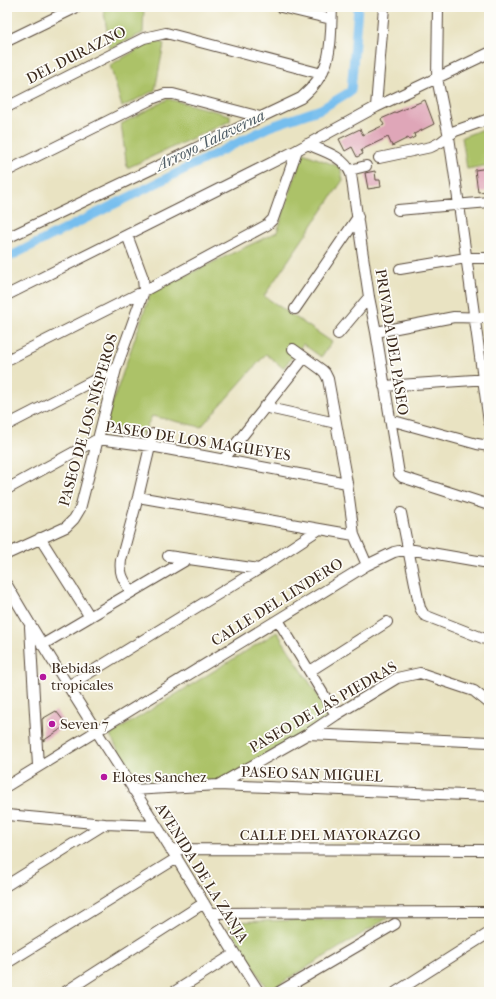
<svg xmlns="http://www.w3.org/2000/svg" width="496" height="999" viewBox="0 0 496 999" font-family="'IM FELL French Canon',serif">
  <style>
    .green { fill: #acc267; stroke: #747642 }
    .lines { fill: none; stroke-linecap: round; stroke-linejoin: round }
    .canal { stroke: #76beee; stroke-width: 9 }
    .building { fill: #dfa6b8 }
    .minor-casing { stroke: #554637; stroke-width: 12 }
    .minor { stroke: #fff; stroke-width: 10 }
    .poi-dot { fill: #b5179e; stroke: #fdfcf7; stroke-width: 1.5 }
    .labels { text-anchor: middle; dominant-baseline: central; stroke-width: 3.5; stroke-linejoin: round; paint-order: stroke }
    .street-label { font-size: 15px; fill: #3b2a1e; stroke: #fdfcf7 }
    .poi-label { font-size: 15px; fill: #3b2a1e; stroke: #fdfcf7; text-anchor: start }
    .water-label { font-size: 16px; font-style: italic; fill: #505e67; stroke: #fdfcf7 }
  </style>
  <rect width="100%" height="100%" fill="#fdfcf7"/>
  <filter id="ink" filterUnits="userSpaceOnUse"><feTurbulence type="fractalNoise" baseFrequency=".025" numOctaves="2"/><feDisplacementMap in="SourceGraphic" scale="8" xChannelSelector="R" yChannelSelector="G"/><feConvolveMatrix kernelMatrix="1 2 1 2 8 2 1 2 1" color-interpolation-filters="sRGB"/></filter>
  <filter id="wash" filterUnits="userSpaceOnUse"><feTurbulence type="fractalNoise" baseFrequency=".012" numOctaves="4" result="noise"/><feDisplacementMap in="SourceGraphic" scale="16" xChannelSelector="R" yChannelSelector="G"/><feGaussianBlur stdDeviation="0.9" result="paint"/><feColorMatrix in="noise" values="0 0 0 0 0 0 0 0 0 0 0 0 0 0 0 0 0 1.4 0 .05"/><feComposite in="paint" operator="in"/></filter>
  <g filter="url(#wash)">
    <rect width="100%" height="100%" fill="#e9e3c2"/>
    <path class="green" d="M 103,7 L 144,7 L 143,33 L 110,49 Z
      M 155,40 L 164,44 L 155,90 L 122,107 L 110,65 Z
      M 168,99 L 230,115 L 230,121 L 127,168 L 121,124 Z
      M 489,127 L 489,165 L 467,169 L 462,137 Z
      M 303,153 L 340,167 L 343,180 L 264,296 L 332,342 L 321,357 L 303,344 L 283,368 L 266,354 L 201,427 L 152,416 L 144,433 L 104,427 L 151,292 L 277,232 Z
      M 277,632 L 331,716 L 217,784 L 138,787 L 110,735 Z
      M 388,918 L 268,991 L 227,922 Z"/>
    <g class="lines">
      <path class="canal" d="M 7,258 L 269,127 L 321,109 L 351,91 L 358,7"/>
    </g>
    <g id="blocks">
      <path class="building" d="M 425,100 L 434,124 L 414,134 L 415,137 L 409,140 L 408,138 L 392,146 L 388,137 L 361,150 L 363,154 L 357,157 L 352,147 L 345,151 L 339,139 L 360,129 L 363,135 L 384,125 L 381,119 Z
        M 489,168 L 489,191 L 478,192 L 475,170 Z
        M 375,171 L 376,180 L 380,180 L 381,187 L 368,189 L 365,173 Z
        M 56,711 L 67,725 L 43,741 L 42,719 Z"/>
    </g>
  </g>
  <g filter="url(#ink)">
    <use href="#blocks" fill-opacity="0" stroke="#554637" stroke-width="1"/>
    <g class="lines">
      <defs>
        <path id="minor" d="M 281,7 L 331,19
          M 438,7 L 437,78 L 449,137 L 459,205 L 489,422
          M 7,41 L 77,7
          M 7,107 L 144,38 L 166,33 L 322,74
          M 376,107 L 384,7
          M 307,144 C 323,151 344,156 351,174 L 369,297 L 376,332 L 399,474 L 402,477 L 489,505
          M 379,158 L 431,147 L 441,142 L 455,131 L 489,119
          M 350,170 L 366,166
          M 7,171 L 154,98 L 165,94 L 173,94 L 260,117
          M 398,210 L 489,202
          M 7,238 L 301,98 C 334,70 330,46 332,7
          M 400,269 L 466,258 L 489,258
          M 7,295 L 297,150 L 376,107 L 489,53
          M 295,309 L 358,217
          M 376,332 L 454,317 L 489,318
          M 338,334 L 369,297
          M 293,349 L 322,370 L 325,373 L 328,379 L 347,483 L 354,535 L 367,565
          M 7,360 L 144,291 L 267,225 L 273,219 L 297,150
          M 384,386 L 489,379
          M 264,407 L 336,423
          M 390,420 L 477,444 L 489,446
          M 7,425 L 116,369
          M 224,459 L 304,358
          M 7,489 L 98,439 L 151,446 L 347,483
          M 138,497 L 354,535
          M 401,513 L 418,599 L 420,608 L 424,615 L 485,639
          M 40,538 L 90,617
          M 7,554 L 66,527 L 74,519 L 80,509 L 116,369 L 144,291 L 143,278 L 127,235
          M 168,556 L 259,569
          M 7,585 C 54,667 106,745 156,825 C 191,880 223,937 259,992
          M 131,592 C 124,580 119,575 121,560 L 138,497 L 153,434
          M 278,620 L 336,715
          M 30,627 L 38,766
          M 42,645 L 188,559
          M 310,671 L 387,622
          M 68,686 L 259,569 L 318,530
          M 308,734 L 489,742
          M 218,785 L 308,734 L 336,715 L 397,678 L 420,673 L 474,691 L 489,703
          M 7,786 L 367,565 L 394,552 L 408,549 L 489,563
          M 133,790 L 218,785 L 489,796
          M 7,815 L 105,824 L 157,826
          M 170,849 L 489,850
          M 7,885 L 105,824
          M 211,913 L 489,912
          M 7,963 L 177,858
          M 65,992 L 204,903
          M 174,992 L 234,954
          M 279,992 L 395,924
          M 396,992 L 489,933"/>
      </defs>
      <use href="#minor" class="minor-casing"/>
      <use href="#minor" class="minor"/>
    </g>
  </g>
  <g class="poi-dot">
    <circle cx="43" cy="677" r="4"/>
    <circle cx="52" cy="724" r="4"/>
    <circle cx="104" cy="777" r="4"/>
  </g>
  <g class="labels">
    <g class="street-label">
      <text transform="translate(76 55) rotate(-27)">DEL DURAZNO</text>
      <text transform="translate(392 342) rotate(81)">PRIVADA DEL PASEO</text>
      <text transform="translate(88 420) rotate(-74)">PASEO DE LOS NÍSPEROS</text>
      <text transform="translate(198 441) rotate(9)">PASEO DE LOS MAGUEYES</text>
      <text transform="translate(277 602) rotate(-32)">CALLE DEL LINDERO</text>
      <text transform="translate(323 707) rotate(-30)">PASEO DE LAS PIEDRAS</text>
      <text transform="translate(312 774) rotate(2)">PASEO SAN MIGUEL</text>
      <text x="330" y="835">CALLE DEL MAYORAZGO</text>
      <text transform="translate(202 873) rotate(58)">AVENIDA DE LA ZANJA</text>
    </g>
    <g class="poi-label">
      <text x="51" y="668">Bebidas<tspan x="51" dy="17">tropicales</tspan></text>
      <text x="60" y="724">Seven 7</text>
      <text x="112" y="777">Elotes Sanchez</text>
    </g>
    <g class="water-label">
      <text transform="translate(210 140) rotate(-26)">Arroyo Talaverna</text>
    </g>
  </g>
  <rect width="496" height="999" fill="none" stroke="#fdfcf7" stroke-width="24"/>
</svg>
